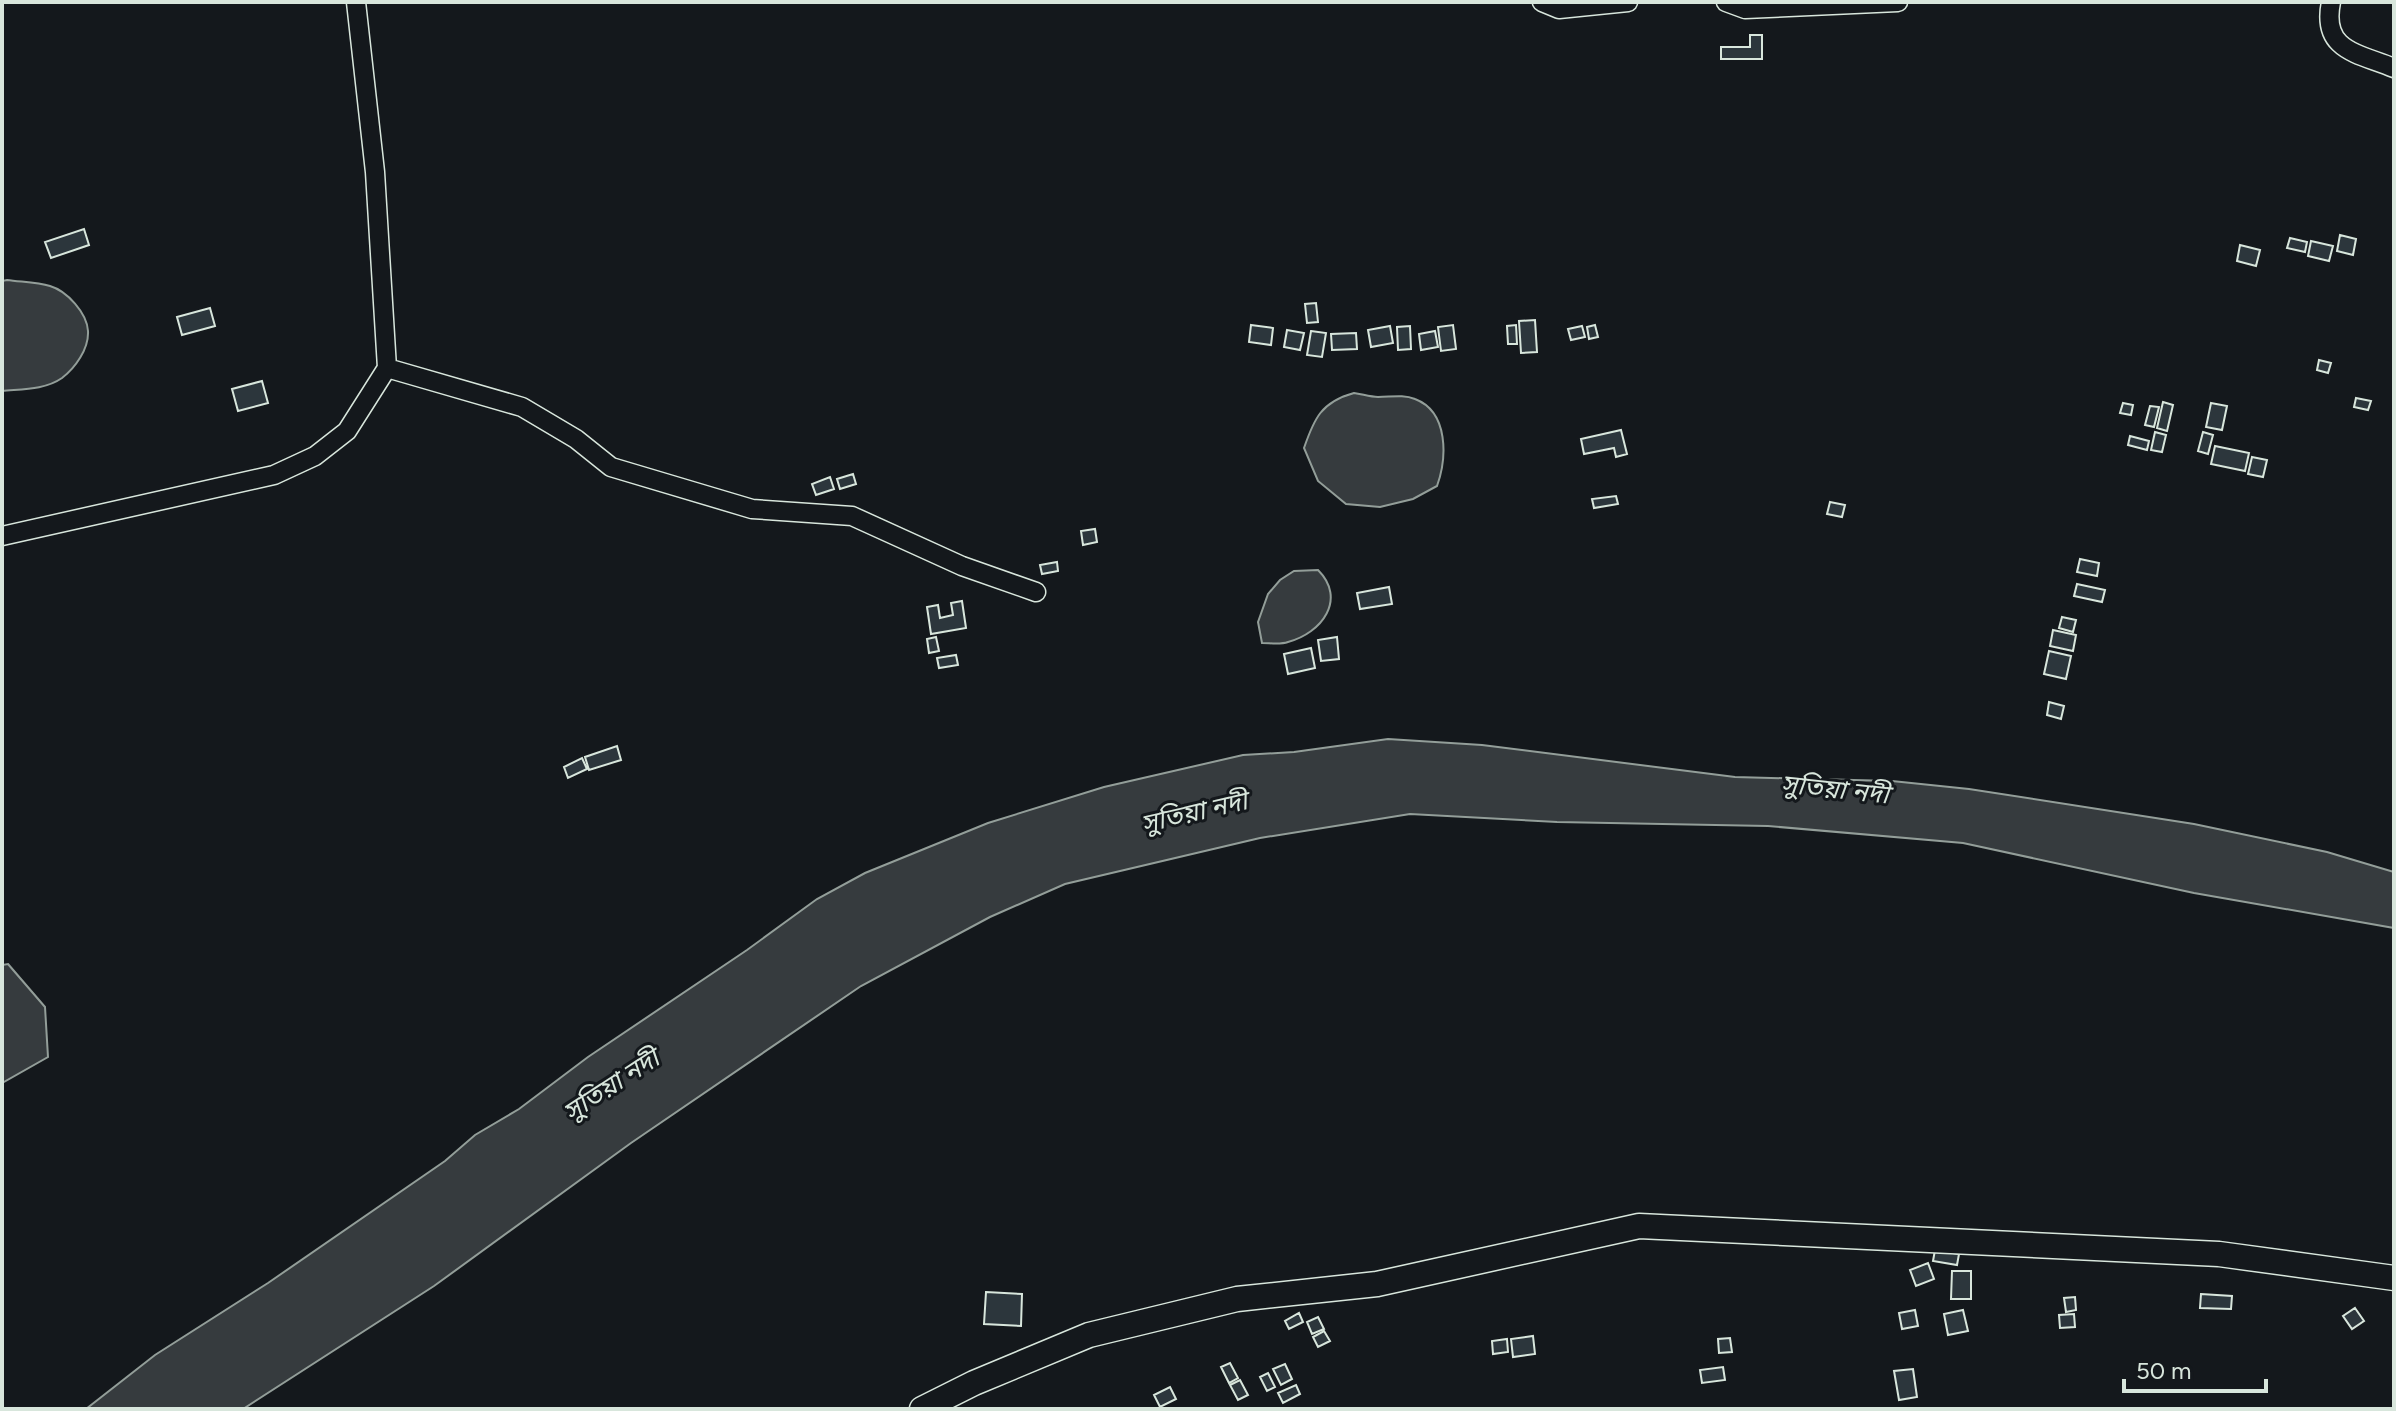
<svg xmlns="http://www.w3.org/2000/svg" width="2396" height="1411" viewBox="0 0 2396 1411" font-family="Figtree,'Noto Sans Bengali',sans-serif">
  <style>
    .water { fill: #363b3e; stroke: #939e99; stroke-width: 2 }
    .building { fill: #2c363c; stroke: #d8e6dc; stroke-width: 2 }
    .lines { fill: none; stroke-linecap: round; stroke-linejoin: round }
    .street-casing { stroke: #d8e6dc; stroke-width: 21 }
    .secondary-casing { stroke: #d8e6dc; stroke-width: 27 }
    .street { stroke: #14181c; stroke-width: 18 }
    .secondary { stroke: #14181c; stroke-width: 24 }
    .labels { text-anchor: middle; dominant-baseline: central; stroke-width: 6; stroke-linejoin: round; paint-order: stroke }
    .water-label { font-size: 26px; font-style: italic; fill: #d8e6dc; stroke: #14181c }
  </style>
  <rect width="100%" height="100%" fill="#14181c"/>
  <path class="water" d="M 7,280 C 21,282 37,282 50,286 C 67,291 87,313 88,331 C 89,349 75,368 62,378 C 45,390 21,389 2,391 L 2,281 Z
    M 1354,393 C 1362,394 1370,397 1378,397 C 1391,397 1403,394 1415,399 C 1449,412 1447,458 1437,486 L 1413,499 L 1380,507 L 1346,504 L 1318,481 L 1304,448 C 1314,419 1321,402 1354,393 Z
    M 1318,570 C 1347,599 1322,633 1288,642 C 1280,645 1270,643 1262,643 L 1258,622 L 1268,594 L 1280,580 L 1294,571 Z
    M 1388,739 L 1482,745 L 1735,777 L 1892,781 L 1969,789 L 2194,824 L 2327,852 L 2394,872 L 2394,928 L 2194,893 L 1963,843 L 1768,826 L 1557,822 L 1410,814 L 1260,838 L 1065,884 L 990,917 L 861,986 L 631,1143 L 434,1286 L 243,1409 L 86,1409 L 155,1355 L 268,1283 L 445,1161 L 475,1135 L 519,1109 L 588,1057 L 747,950 L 817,899 L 865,873 L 988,823 L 1104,787 L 1243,755 L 1294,752 Z
    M 8,964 L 45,1007 L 48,1057 L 2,1083 L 2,965 Z"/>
  <path class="building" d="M 1750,35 L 1762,35 L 1762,59 L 1721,59 L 1721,47 L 1750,47 Z
    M 84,229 L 89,245 L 51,258 L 45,242 Z
    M 2340,235 L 2356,239 L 2353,255 L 2337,251 Z
    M 2290,238 L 2307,242 L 2305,252 L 2287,248 Z
    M 2311,241 L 2333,246 L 2329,261 L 2308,256 Z
    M 2240,245 L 2260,250 L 2256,266 L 2237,261 Z
    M 1316,303 L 1318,322 L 1307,323 L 1305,304 Z
    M 210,308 L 215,326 L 182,335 L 177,317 Z
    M 1535,320 L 1537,352 L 1521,353 L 1519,321 Z
    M 1251,325 L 1273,328 L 1271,345 L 1249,342 Z
    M 1453,325 L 1456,349 L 1441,351 L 1438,327 Z
    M 1516,325 L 1517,344 L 1508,344 L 1507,326 Z
    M 1595,325 L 1598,337 L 1589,339 L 1587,327 Z
    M 1390,326 L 1393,343 L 1371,347 L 1368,330 Z
    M 1410,326 L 1411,349 L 1398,350 L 1397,327 Z
    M 1582,326 L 1585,337 L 1571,340 L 1568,329 Z
    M 1287,330 L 1304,333 L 1300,350 L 1284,347 Z
    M 1311,331 L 1326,333 L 1322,357 L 1307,355 Z
    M 1435,331 L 1438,347 L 1421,350 L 1419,334 Z
    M 1356,333 L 1357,349 L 1332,350 L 1331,334 Z
    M 2319,360 L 2331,363 L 2328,373 L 2317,370 Z
    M 262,381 L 268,403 L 238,411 L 232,389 Z
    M 2356,398 L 2371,401 L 2368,410 L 2354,407 Z
    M 2163,402 L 2173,405 L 2167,431 L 2157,428 Z
    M 2123,403 L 2133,405 L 2131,415 L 2120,413 Z
    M 2211,403 L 2227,406 L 2222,430 L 2206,427 Z
    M 2150,406 L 2159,407 L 2154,427 L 2145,425 Z
    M 1621,430 L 1627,454 L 1616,457 L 1614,448 L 1584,454 L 1581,439 Z
    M 2155,432 L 2166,435 L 2162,452 L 2151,450 Z
    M 2203,432 L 2213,435 L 2208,454 L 2198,451 Z
    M 2130,436 L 2149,441 L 2147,450 L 2128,445 Z
    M 2215,446 L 2249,453 L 2245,471 L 2211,464 Z
    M 2252,457 L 2267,460 L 2263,477 L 2248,474 Z
    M 853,474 L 856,484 L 840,489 L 837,479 Z
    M 830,477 L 834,489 L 816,495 L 812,484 Z
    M 1616,496 L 1618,504 L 1594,508 L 1592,499 Z
    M 1830,502 L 1845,505 L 1842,517 L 1827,514 Z
    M 1095,529 L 1097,542 L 1083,545 L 1081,531 Z
    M 2080,559 L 2099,563 L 2097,576 L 2077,572 Z
    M 1057,562 L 1058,571 L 1042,574 L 1040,565 Z
    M 2077,584 L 2105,590 L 2102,602 L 2074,596 Z
    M 1389,587 L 1392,604 L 1360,609 L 1357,593 Z
    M 962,601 L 966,628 L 931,634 L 927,607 L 938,605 L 940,618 L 953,615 L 951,603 Z
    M 2062,617 L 2076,620 L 2073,632 L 2059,628 Z
    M 2053,630 L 2076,635 L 2073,651 L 2050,646 Z
    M 936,637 L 939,651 L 929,653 L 927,639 Z
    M 1337,637 L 1339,659 L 1321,661 L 1318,640 Z
    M 1311,648 L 1315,668 L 1288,674 L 1284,654 Z
    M 2049,651 L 2071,656 L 2066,679 L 2044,674 Z
    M 956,655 L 958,665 L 939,668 L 937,658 Z
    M 2049,702 L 2064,706 L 2061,719 L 2047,715 Z
    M 617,746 L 621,760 L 589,770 L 585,757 Z
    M 582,758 L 587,769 L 568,778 L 564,767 Z
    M 1935,1250 L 1959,1254 L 1957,1265 L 1933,1261 Z
    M 1928,1263 L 1934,1279 L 1916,1286 L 1910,1270 Z
    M 1952,1271 L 1971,1271 L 1971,1299 L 1951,1299 Z
    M 986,1292 L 1022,1294 L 1021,1326 L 984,1324 Z
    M 2201,1294 L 2232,1296 L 2231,1309 L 2200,1308 Z
    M 2075,1297 L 2076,1310 L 2066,1312 L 2064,1298 Z
    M 2355,1308 L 2364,1321 L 2352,1329 L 2343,1316 Z
    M 1915,1310 L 1918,1326 L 1902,1329 L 1899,1313 Z
    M 1963,1310 L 1968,1331 L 1948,1335 L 1944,1314 Z
    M 1299,1313 L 1303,1322 L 1289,1329 L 1285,1321 Z
    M 2074,1314 L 2075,1327 L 2060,1328 L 2059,1315 Z
    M 1318,1317 L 1324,1329 L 1312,1334 L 1307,1322 Z
    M 1324,1331 L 1330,1341 L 1318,1347 L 1313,1337 Z
    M 1533,1336 L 1535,1354 L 1513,1357 L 1511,1339 Z
    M 1730,1338 L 1732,1352 L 1719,1353 L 1718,1339 Z
    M 1507,1339 L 1508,1352 L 1493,1354 L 1492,1341 Z
    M 1230,1363 L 1238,1378 L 1229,1383 L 1221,1367 Z
    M 1285,1364 L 1292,1379 L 1281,1385 L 1273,1369 Z
    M 1723,1367 L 1725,1380 L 1702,1383 L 1700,1370 Z
    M 1913,1369 L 1917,1397 L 1899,1400 L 1894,1371 Z
    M 1268,1373 L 1275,1387 L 1267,1391 L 1260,1377 Z
    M 1240,1380 L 1248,1395 L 1238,1400 L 1230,1385 Z
    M 1296,1385 L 1300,1394 L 1283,1403 L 1278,1393 Z
    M 1170,1387 L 1176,1399 L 1160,1407 L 1154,1395 Z"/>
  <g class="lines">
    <defs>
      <path id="street" d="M 1542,2 L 1559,9 L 1628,2
        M 1726,2 L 1745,9 L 1898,2
        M 2331,2 C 2321,51 2358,53 2394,68
        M 387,368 L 522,407 L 576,439 L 611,467 L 752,509 L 852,516 L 962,566 L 1036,592
        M 2,536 L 274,475 L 315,456 L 347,431 L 387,368 L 375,172 L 356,2"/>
      <path id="secondary" d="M 922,1409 L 974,1383 L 1089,1335 L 1237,1299 L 1377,1284 L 1639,1226 L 2219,1254 L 2394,1278"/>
    </defs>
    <use href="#street" class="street-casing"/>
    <use href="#secondary" class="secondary-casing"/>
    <use href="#street" class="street"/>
    <use href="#secondary" class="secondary"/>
  </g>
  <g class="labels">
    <g class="water-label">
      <text transform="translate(1835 789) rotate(6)">সুতিয়া নদী</text>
      <text transform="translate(1194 812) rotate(-13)">সুতিয়া নদী</text>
      <text transform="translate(611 1085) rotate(-33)">সুতিয়া নদী</text>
    </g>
  </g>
  <rect width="2396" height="1411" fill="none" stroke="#d8e6dc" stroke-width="8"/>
  <path d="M2124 1379v12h142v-12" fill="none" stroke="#d8e6dc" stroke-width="4"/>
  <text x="2136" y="1379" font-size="24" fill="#d8e6dc" stroke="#14181c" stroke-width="6" paint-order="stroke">50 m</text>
</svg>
